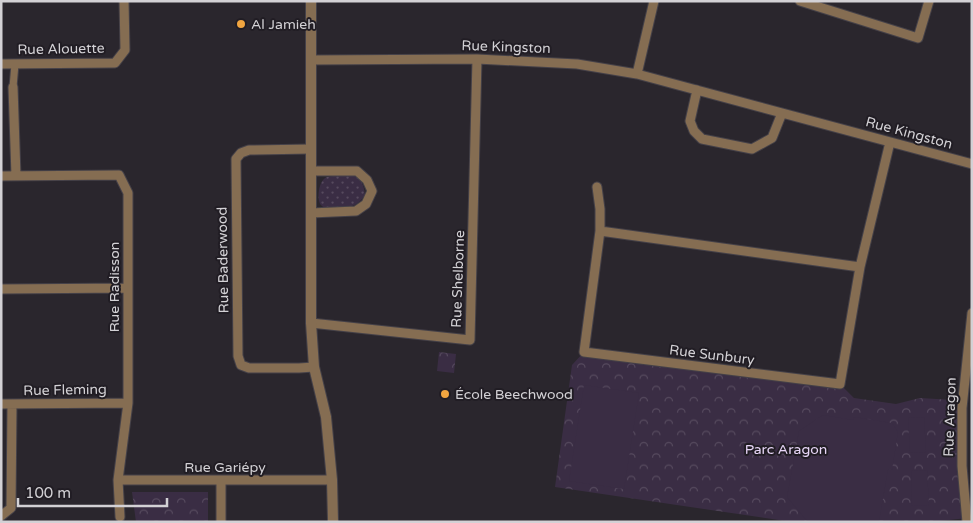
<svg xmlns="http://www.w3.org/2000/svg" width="973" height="523" viewBox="0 0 973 523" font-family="'Varela Round',sans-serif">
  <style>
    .grass { fill: url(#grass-dots) }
    .forest { fill: url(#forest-crowns) }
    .pitch { fill: #3a2d44 }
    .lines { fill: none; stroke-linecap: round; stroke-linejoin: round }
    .pedestrian-casing { stroke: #454148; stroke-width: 9 }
    .minor-casing { stroke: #454148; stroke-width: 11 }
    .tertiary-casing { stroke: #454148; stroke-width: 12 }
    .pedestrian { stroke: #856d52; stroke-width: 7 }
    .minor { stroke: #856d52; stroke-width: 9 }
    .tertiary { stroke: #856d52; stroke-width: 10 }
    .poi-dot { fill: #f1a540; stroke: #211d24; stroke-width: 2 }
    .labels { text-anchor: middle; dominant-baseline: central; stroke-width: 4; stroke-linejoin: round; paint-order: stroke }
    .poi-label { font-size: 14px; fill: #d3d1d5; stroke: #211d24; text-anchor: start }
    .street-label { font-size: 14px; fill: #d3d1d5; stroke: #211d24 }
    .park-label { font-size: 14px; fill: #e8d6f8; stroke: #211d24 }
  </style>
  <defs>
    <pattern id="grass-dots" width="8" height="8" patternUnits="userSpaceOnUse" patternTransform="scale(1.25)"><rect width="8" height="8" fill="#3a2d44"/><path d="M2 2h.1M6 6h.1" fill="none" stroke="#564a5e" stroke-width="1.8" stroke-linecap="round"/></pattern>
    <pattern id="forest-crowns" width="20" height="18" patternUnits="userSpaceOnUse" patternTransform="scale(1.25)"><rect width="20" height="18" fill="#3a2d44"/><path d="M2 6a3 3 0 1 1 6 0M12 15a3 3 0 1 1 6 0" fill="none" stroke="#564a5e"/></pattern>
  </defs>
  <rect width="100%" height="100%" fill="#2a262d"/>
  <path class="grass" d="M 352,175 C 362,178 364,186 365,195 C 354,211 343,207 326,208 C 324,208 323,207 322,206 C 316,202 318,180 327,177 C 335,175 345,176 352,175 Z"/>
  <path class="forest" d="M 439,352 L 456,354 L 454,373 L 437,371 Z
    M 584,352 L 840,384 L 854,398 L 896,404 L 920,398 L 953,400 L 962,408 L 967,518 L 931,522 L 792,522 L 555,487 L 572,365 Z
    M 132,492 L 208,492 L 208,522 L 136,522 Z"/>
  <path class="pitch" d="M 584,385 L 639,393 L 624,489 L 569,481 Z
    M 823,415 L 853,420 L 854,417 L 892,423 L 898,432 L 892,470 L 888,469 L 879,522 L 807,521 L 787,497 L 799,431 Z
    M 924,417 L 926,452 L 910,453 L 908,418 Z
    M 927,470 L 929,505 L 912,506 L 911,471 Z"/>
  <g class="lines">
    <defs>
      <path id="pedestrian" d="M 13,87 L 15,64"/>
      <path id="minor" d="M 800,1 L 918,38 L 929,1
        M 311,60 L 477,59 L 577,64 L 637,74 L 972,164
        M 1,64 L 115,63 L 125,50 L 124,1
        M 637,74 L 654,1
        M 13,87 L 16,176
        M 697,90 L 690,121 L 694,131 L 702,139 L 752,149 L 772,138 L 782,113
        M 311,149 L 249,150 L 241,153 L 236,159 L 238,356 L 241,365 L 249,368 L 299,368 L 314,367
        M 311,171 L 357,171 L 367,180 L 372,191 L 366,204 L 356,211 L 311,213
        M 1,176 L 119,175 L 128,193 L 128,403 L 118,480 L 120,517
        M 597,187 L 600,209 L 600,231 L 584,352 L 840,384 L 860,267 L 890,142
        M 600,231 L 860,267
        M 1,289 L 128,288
        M 311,323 L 470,340 L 477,59
        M 1,404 L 128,403
        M 118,480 L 332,480
        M 1,516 L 11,508 L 12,404
        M 221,522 L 221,481
        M 967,522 L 962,466 L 962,408 L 972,313"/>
      <path id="tertiary" d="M 311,1 L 311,323 L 314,367 L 326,417 L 332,480 L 333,522"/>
    </defs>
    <use href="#pedestrian" class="pedestrian-casing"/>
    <use href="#minor" class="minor-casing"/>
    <use href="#tertiary" class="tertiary-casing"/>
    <use href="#pedestrian" class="pedestrian"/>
    <use href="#minor" class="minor"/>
    <use href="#tertiary" class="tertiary"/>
  </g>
  <g class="poi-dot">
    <circle cx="241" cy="24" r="5"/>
    <circle cx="445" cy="394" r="5"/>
  </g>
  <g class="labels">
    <g class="poi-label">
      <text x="251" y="24">Al Jamieh</text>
      <text x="455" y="394">École Beechwood</text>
    </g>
    <g class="street-label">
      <text transform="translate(506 47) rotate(2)">Rue Kingston</text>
      <text transform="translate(61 49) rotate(-1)">Rue Alouette</text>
      <text transform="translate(909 133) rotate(15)">Rue Kingston</text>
      <text transform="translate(223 260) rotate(-91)">Rue Baderwood</text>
      <text transform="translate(458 279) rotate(-88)">Rue Shelborne</text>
      <text transform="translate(114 287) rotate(-90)">Rue Radisson</text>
      <text transform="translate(712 355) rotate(7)">Rue Sunbury</text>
      <text transform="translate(65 390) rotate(-1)">Rue Fleming</text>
      <text transform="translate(950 417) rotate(-88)">Rue Aragon</text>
      <text x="225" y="467">Rue Gariépy</text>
    </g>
    <g class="park-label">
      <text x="786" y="449">Parc Aragon</text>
    </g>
  </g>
  <rect width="973" height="523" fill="none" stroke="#d3d1d5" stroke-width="5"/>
  <path d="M18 498v8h149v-8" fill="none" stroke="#d3d1d5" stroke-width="2.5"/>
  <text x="25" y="498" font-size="15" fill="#d3d1d5" stroke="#211d24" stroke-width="4" paint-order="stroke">100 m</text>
</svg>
